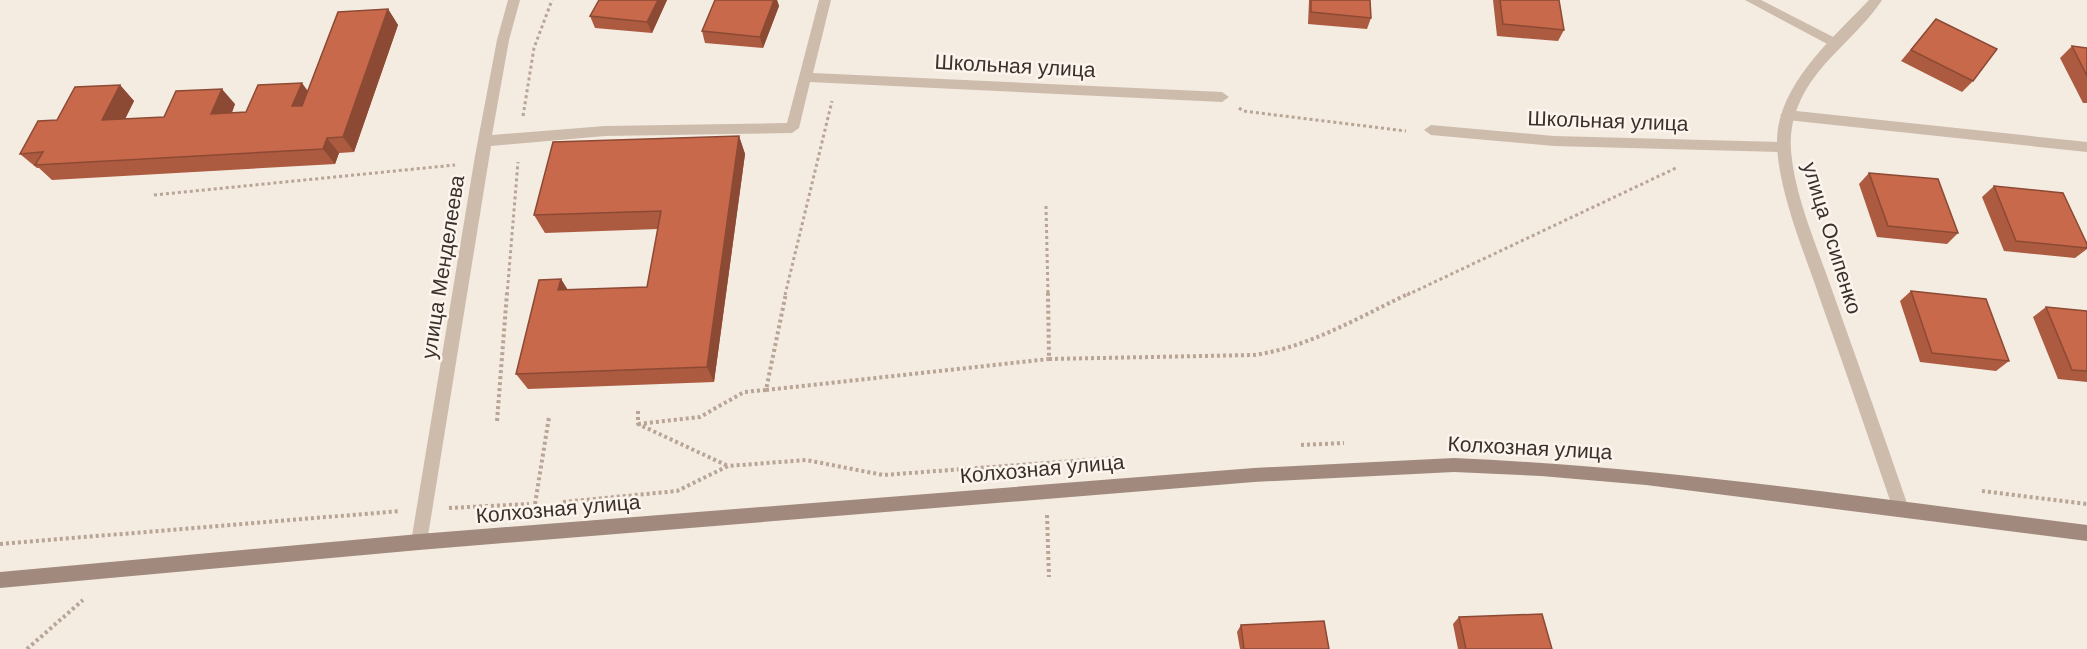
<svg xmlns="http://www.w3.org/2000/svg" width="2087" height="649" viewBox="0 0 2087 649" font-family="'DM Sans',sans-serif">
  <style>
    .lines { fill: none; stroke-linecap: round; stroke-linejoin: round }
    .path-far1 { stroke: #b9a596; stroke-width: 3; stroke-dasharray: 3 3; stroke-linecap: butt }
    .path { stroke: #b9a596; stroke-width: 4; stroke-dasharray: 3 3; stroke-linecap: butt }
    .minor { fill: #cdbbac; fill-rule: evenodd }
    .tertiary { fill: #cdbbac; fill-rule: evenodd }
    .secondary { fill: #a18a7d; fill-rule: evenodd }
    .wall { fill: #ac5a40 }
    .shaded-wall { fill: #8c4a34 }
    .building { fill: #c8694b; stroke: #8c4a34; stroke-width: 1.5 }
    .labels { text-anchor: middle; dominant-baseline: central; stroke-width: 5; stroke-linejoin: round; paint-order: stroke }
    .street-label { font-size: 21px; fill: #3b302b; stroke: #fbf5ee }
  </style>
  <rect width="100%" height="100%" fill="#f4ebe1"/>
  <g class="lines">
    <path class="path-far1" d="M 1239,108 L 1243,111 L 1406,131
      M 523,116 L 534,48 L 552,0
      M 154,195 L 455,165
      M 1046,206 L 1048,295
      M 507,295 L 518,162
      M 785,295 L 832,101
      M 1407,295 L 1676,168"/>
    <path class="path" d="M 1049,359 L 1254,355 C 1310,347 1359,317 1410,293
      M 766,390 L 1049,359 L 1048,293
      M 638,411 L 638,424 L 728,466
      M 497,421 L 507,293
      M 638,424 L 700,417 L 744,392 L 766,390 L 786,293
      M 1301,445 L 1344,443
      M 1982,491 L 2087,504
      M 563,502 L 677,491 L 728,466 L 806,460 L 883,475 L 1114,458
      M 535,504 L 549,417
      M 449,508 L 529,504
      M 1047,515 L 1049,577
      M 0,544 L 400,511
      M 27,649 L 83,600"/>
    <path class="minor" d="M 508,0 L 520,0 L 509,40 L 492,135 L 605,126 L 787,123 L 819,0 L 831,0 L 813,73 L 1222,92 L 1229,97 L 1222,102 L 810,82 L 799,128 L 792,133 L 605,136 L 491,146 L 427,542 L 425,548 L 419,550 L 413,548 L 411,542 L 475,156 L 497,40 Z
      M 1745,0 L 1761,0 L 1841,41 L 1843,44 L 1841,47 L 1833,47 Z
      M 1787,110 L 2087,142 L 2087,152 L 1787,120 L 1780,115 Z
      M 1431,125 L 1554,136 L 1784,142 L 1791,147 L 1784,152 L 1554,146 L 1431,135 L 1424,130 Z"/>
    <path class="tertiary" d="M 1869,0 L 1882,0 C 1857,38 1815,63 1798,106 C 1792,120 1790,136 1791,151 C 1795,198 1817,246 1832,290 C 1858,363 1884,436 1909,509 L 1907,514 L 1901,517 L 1895,514 L 1893,509 C 1869,439 1845,369 1820,299 C 1805,253 1771,176 1778,128 C 1787,76 1835,36 1869,0 Z"/>
    <path class="secondary" d="M 1454,458 C 1666,467 1876,499 2087,525 L 2087,541 L 1646,485 L 1541,476 L 1454,472 L 1254,482 L 419,550 L 0,588 L 0,572 L 419,534 L 1254,468 Z"/>
  </g>
  <path class="wall" d="M 599,0 L 667,0 L 652,33 L 595,28 L 590,16 Z
    M 715,0 L 777,0 L 779,6 L 763,48 L 705,43 L 702,31 Z
    M 1309,0 L 1370,0 L 1371,18 L 1367,29 L 1308,24 Z
    M 1493,0 L 1559,0 L 1564,30 L 1558,41 L 1497,36 Z
    M 388,9 L 398,25 L 354,152 L 339,153 L 335,164 L 52,180 L 39,168 L 37,168 L 20,154 L 57,120 L 120,85 L 134,101 L 125,119 L 164,117 L 235,104 L 232,113 L 246,112 L 307,91 Z
    M 1936,19 L 1973,81 L 1962,92 L 1901,61 Z
    M 2072,46 L 2087,48 L 2087,103 L 2083,103 L 2060,58 Z
    M 739,136 L 745,154 L 714,382 L 528,389 L 516,374 L 561,279 L 568,290 L 647,287 L 658,229 L 545,233 L 534,215 Z
    M 1869,173 L 1958,233 L 1947,244 L 1877,237 L 1859,184 Z
    M 1994,186 L 2087,244 L 2087,249 L 2075,258 L 2004,251 L 1982,197 Z
    M 1911,291 L 2009,361 L 1996,371 L 1920,362 L 1900,301 Z
    M 2046,307 L 2087,311 L 2087,382 L 2058,379 L 2033,317 Z
    M 1459,617 L 1552,649 L 1458,649 L 1453,624 Z
    M 1241,625 L 1329,649 L 1240,649 L 1237,632 Z"/>
  <path class="shaded-wall" d="M 658,0 L 667,0 L 652,33 L 647,22 Z
    M 774,0 L 777,0 L 779,6 L 763,48 L 760,37 Z
    M 388,9 L 398,25 L 354,152 L 343,137 Z
    M 302,83 L 313,98 L 304,121 L 292,106 Z
    M 120,85 L 134,101 L 117,135 L 102,120 Z
    M 222,89 L 235,104 L 225,129 L 211,114 Z
    M 739,136 L 745,154 L 714,382 L 707,367 Z
    M 327,138 L 339,153 L 335,164 L 323,149 Z
    M 561,279 L 571,296 L 558,290 Z"/>
  <path class="building" d="M 599,0 L 658,0 L 647,22 L 590,16 Z
    M 715,0 L 774,0 L 760,37 L 702,31 Z
    M 1311,0 L 1370,0 L 1371,18 L 1311,12 Z
    M 1500,0 L 1559,0 L 1564,30 L 1503,24 Z
    M 388,9 L 343,137 L 327,138 L 323,149 L 35,165 L 43,152 L 20,154 L 38,121 L 57,120 L 75,87 L 120,85 L 102,120 L 164,117 L 176,91 L 222,89 L 211,114 L 246,112 L 258,85 L 302,83 L 292,106 L 302,106 L 338,12 Z
    M 1936,19 L 1997,49 L 1973,81 L 1911,50 Z
    M 2072,46 L 2087,48 L 2087,76 Z
    M 739,136 L 707,367 L 516,374 L 539,280 L 561,279 L 558,290 L 647,287 L 661,211 L 534,215 L 553,142 Z
    M 1869,173 L 1938,179 L 1958,233 L 1888,226 Z
    M 1994,186 L 2063,193 L 2087,244 L 2087,248 L 2016,241 Z
    M 1911,291 L 1986,299 L 2009,361 L 1932,353 Z
    M 2046,307 L 2087,311 L 2087,371 L 2072,370 Z
    M 1542,614 L 1552,649 L 1466,649 L 1459,617 Z
    M 1324,621 L 1329,649 L 1244,649 L 1241,625 Z"/>
  <g class="labels">
    <g class="street-label">
      <text transform="translate(1015 66) rotate(3)">Школьная улица</text>
      <text transform="translate(1608 121) rotate(2)">Школьная улица</text>
      <text transform="translate(1832 238) rotate(73)">улица Осипенко</text>
      <text transform="translate(443 267) rotate(-81)">улица Менделеева</text>
      <text transform="translate(1530 448) rotate(3)">Колхозная улица</text>
      <text transform="translate(1042 469) rotate(-5)">Колхозная улица</text>
      <text transform="translate(558 509) rotate(-5)">Колхозная улица</text>
    </g>
  </g>
</svg>
